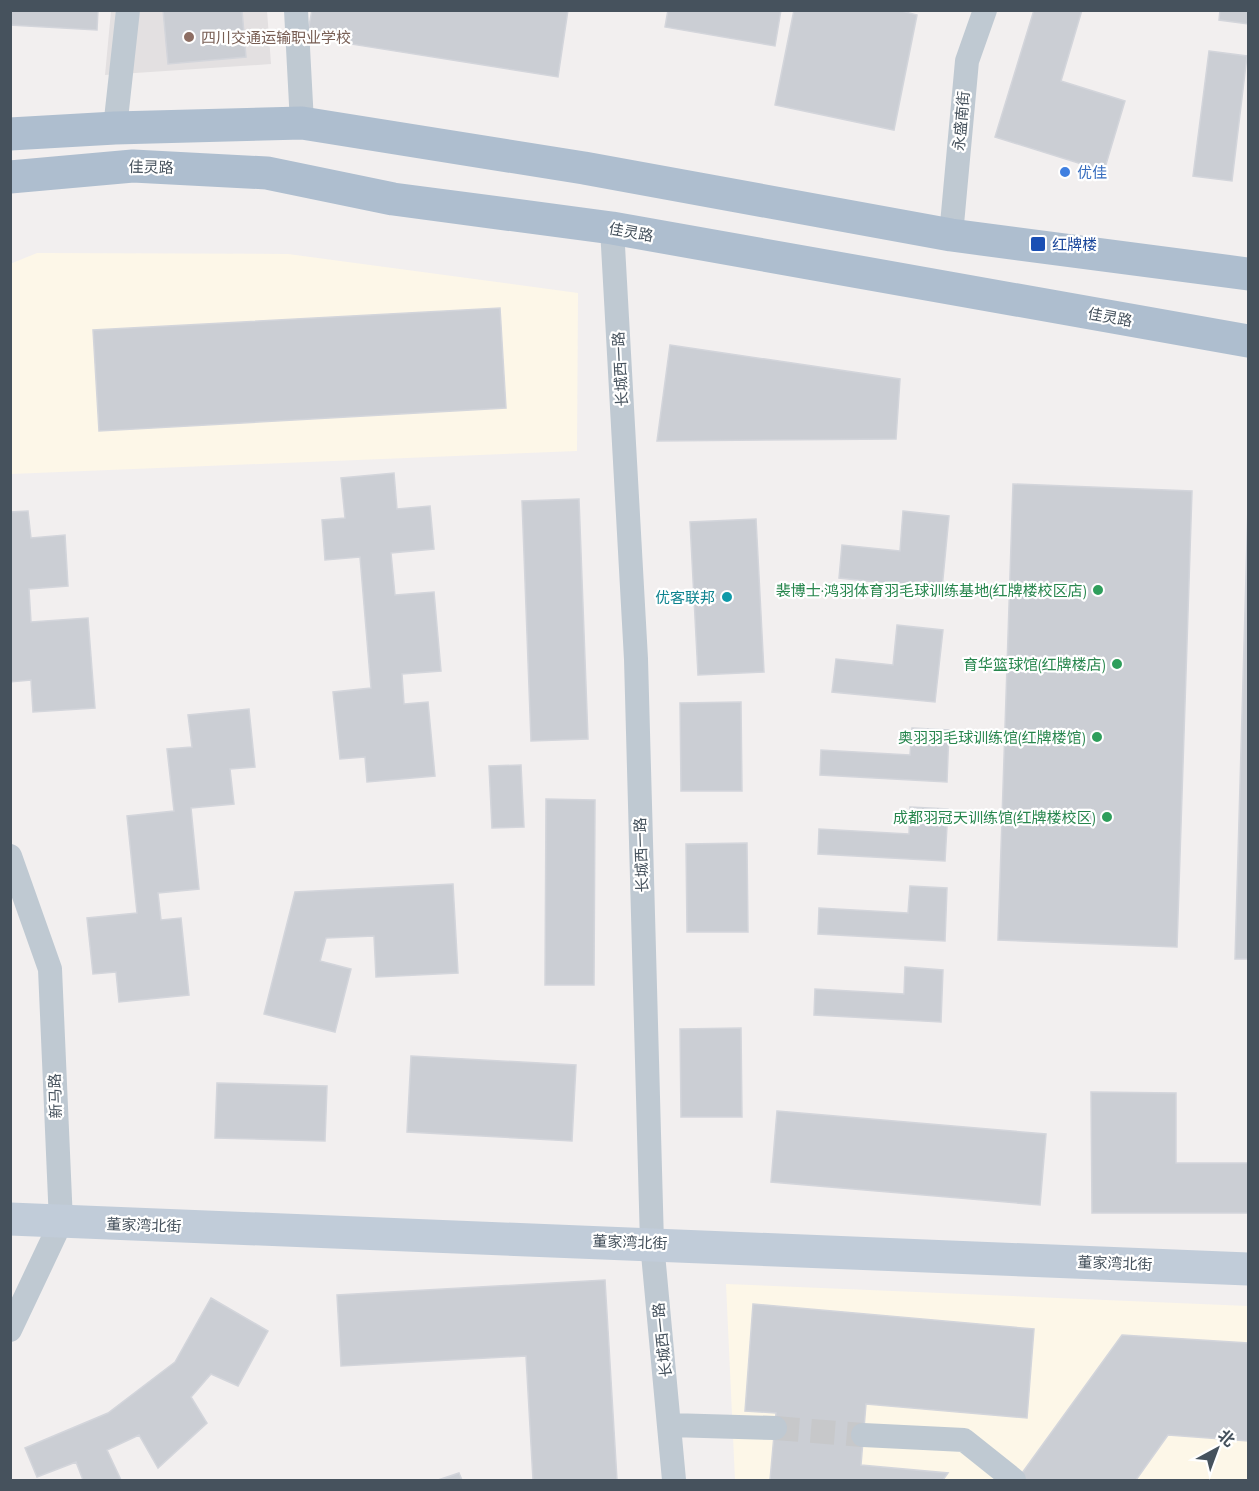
<svg xmlns="http://www.w3.org/2000/svg" width="1259" height="1491" viewBox="0 0 1259 1491" font-family="'PT Sans Narrow','Noto Sans SC',sans-serif">
  <style>
    .commercial { fill: #fdf7e8 }
    .education { fill: #e3e0e1 }
    .building { fill: #cbced4; stroke: #d3d5db; stroke-width: 1.5 }
    .lines { fill: none; stroke-linecap: round; stroke-linejoin: round }
    .street-tunnel { stroke: #c7c8ca; stroke-width: 24; stroke-dasharray: 24 12; stroke-linecap: butt }
    .street { stroke: #bfc9d2; stroke-width: 24 }
    .secondary { stroke: #c1ccd9; stroke-width: 33 }
    .primary { stroke: #aebecf; stroke-width: 33 }
    .education-dot { fill: #8d6e63; stroke: #fff; stroke-width: 2 }
    .shop-dot { fill: #3f7fe0; stroke: #fff; stroke-width: 2 }
    .transit-dot { fill: #1a4fb4; stroke: #fff; stroke-width: 2 }
    .leisure-dot { fill: #2e9e5b; stroke: #fff; stroke-width: 2 }
    .culture-dot { fill: #0f9aa8; stroke: #fff; stroke-width: 2 }
    .labels { text-anchor: middle; dominant-baseline: central; stroke-width: 4.5; stroke-linejoin: round; paint-order: stroke }
    .education-label { font-size: 15px; fill: #785e54; stroke: #fff; text-anchor: start }
    .street-label { font-size: 15px; fill: #46525d; stroke: #fff }
    .shop-label { font-size: 15px; fill: #366cbe; stroke: #fff; text-anchor: start }
    .transit-label { font-size: 15px; fill: #164399; stroke: #fff; text-anchor: start }
    .leisure-label { font-size: 15px; fill: #27864d; stroke: #fff; text-anchor: end }
    .culture-label { font-size: 15px; fill: #0d838f; stroke: #fff; text-anchor: end }
  </style>
  <rect width="100%" height="100%" fill="#f2efef"/>
  <path class="commercial" d="M 37,253 L 288,254 L 578,293 L 577,451 L 11,474 L 10,264 Z
    M 726,1284 L 1248,1306 L 1248,1480 L 735,1480 Z"/>
  <path class="education" d="M 111,11 L 267,11 L 271,64 L 105,75 Z"/>
  <path class="building" d="M 10,10 L 98,10 L 97,30 L 10,25 Z
    M 163,10 L 242,10 L 246,57 L 168,64 Z
    M 312,10 L 568,10 L 558,77 L 307,37 Z
    M 668,10 L 781,10 L 775,46 L 665,27 Z
    M 794,10 L 898,10 L 917,15 L 894,130 L 775,105 Z
    M 1034,10 L 1082,10 L 1061,81 L 1125,101 L 1104,171 L 995,137 Z
    M 1220,10 L 1248,10 L 1248,24 L 1219,20 Z
    M 1209,51 L 1247,56 L 1232,181 L 1193,176 Z
    M 500,308 L 506,408 L 99,431 L 93,330 Z
    M 670,345 L 900,379 L 896,439 L 657,441 Z
    M 394,473 L 397,509 L 430,506 L 434,549 L 391,553 L 395,595 L 434,592 L 441,671 L 402,674 L 404,704 L 428,702 L 435,776 L 367,782 L 365,757 L 340,759 L 333,692 L 371,688 L 360,557 L 325,560 L 322,520 L 345,518 L 341,478 Z
    M 1013,484 L 1192,491 L 1177,947 L 998,940 Z
    M 579,499 L 588,739 L 531,741 L 522,501 Z
    M 1248,506 L 1248,959 L 1235,959 Z
    M 28,511 L 31,538 L 65,535 L 68,586 L 29,589 L 31,622 L 88,618 L 95,708 L 33,712 L 31,680 L 10,682 L 10,512 Z
    M 903,511 L 949,516 L 942,589 L 839,578 L 842,545 L 900,551 Z
    M 756,519 L 764,672 L 698,675 L 690,522 Z
    M 897,625 L 943,630 L 935,702 L 832,692 L 836,659 L 893,665 Z
    M 741,702 L 742,791 L 681,791 L 680,703 Z
    M 249,709 L 255,767 L 230,769 L 234,804 L 191,808 L 199,889 L 158,893 L 161,920 L 181,918 L 189,995 L 119,1002 L 116,972 L 93,974 L 87,918 L 137,913 L 127,816 L 174,811 L 167,749 L 192,747 L 188,715 Z
    M 912,728 L 949,730 L 947,782 L 820,775 L 821,750 L 910,755 Z
    M 521,765 L 524,827 L 492,828 L 489,766 Z
    M 546,799 L 595,800 L 594,985 L 545,985 Z
    M 910,807 L 948,809 L 945,861 L 818,854 L 819,829 L 909,834 Z
    M 747,843 L 748,932 L 687,932 L 686,844 Z
    M 453,884 L 458,973 L 376,977 L 374,936 L 326,938 L 320,961 L 351,969 L 335,1032 L 264,1014 L 295,892 Z
    M 910,886 L 947,888 L 945,941 L 818,934 L 819,908 L 908,913 Z
    M 905,967 L 943,970 L 941,1022 L 814,1015 L 815,989 L 904,994 Z
    M 741,1028 L 742,1117 L 681,1117 L 680,1029 Z
    M 411,1056 L 576,1065 L 572,1141 L 407,1132 Z
    M 217,1083 L 327,1086 L 325,1141 L 215,1138 Z
    M 1091,1092 L 1176,1093 L 1176,1163 L 1248,1163 L 1248,1213 L 1092,1213 Z
    M 777,1111 L 1046,1134 L 1040,1205 L 771,1182 Z
    M 605,1280 L 617,1480 L 533,1480 L 526,1356 L 341,1366 L 337,1295 Z
    M 211,1298 L 268,1331 L 238,1386 L 211,1374 L 191,1397 L 207,1423 L 158,1468 L 139,1435 L 107,1450 L 121,1480 L 83,1480 L 76,1462 L 37,1477 L 25,1448 L 108,1413 L 175,1362 Z
    M 753,1304 L 1034,1329 L 1027,1418 L 866,1404 L 861,1465 L 948,1473 L 943,1480 L 770,1480 L 776,1413 L 745,1411 Z
    M 1122,1335 L 1248,1343 L 1248,1441 L 1168,1435 L 1136,1480 L 1017,1480 Z
    M 459,1473 L 462,1480 L 438,1480 Z"/>
  <g class="lines">
    <path class="street-tunnel" d="M 775,1428 L 863,1435"/>
    <path class="street" d="M 296,10 L 302,123
      M 115,128 L 128,10
      M 612,228 L 636,659 L 652,1243 L 674,1480
      M 951,235 L 967,61 L 985,10
      M 10,856 L 50,969 L 61,1222 L 10,1330
      M 670,1425 L 775,1428
      M 863,1435 L 964,1440 L 1014,1480"/>
    <path class="secondary" d="M 10,1219 L 1248,1269"/>
    <path class="primary" d="M 10,134 L 115,128 L 302,123 L 584,168 L 951,235 L 1248,274
      M 10,177 L 133,166 L 267,173 L 393,199 L 612,228 L 1248,341"/>
  </g>
  <circle class="education-dot" cx="189" cy="37" r="6"/>
  <circle class="shop-dot" cx="1065" cy="172" r="6"/>
  <rect class="transit-dot" x="1030" y="236" width="16" height="16" rx="3"/>
  <g class="leisure-dot">
    <circle cx="1098" cy="590" r="6"/>
    <circle cx="1117" cy="664" r="6"/>
    <circle cx="1097" cy="737" r="6"/>
    <circle cx="1107" cy="817" r="6"/>
  </g>
  <circle class="culture-dot" cx="727" cy="597" r="6"/>
  <g class="labels">
    <g class="education-label">
      <text x="201" y="37">四川交通运输职业学校</text>
    </g>
    <g class="street-label">
      <text transform="translate(961 121) rotate(-85)">永盛南街</text>
      <text transform="translate(151 167) rotate(1)">佳灵路</text>
      <text transform="translate(631 232) rotate(10)">佳灵路</text>
      <text transform="translate(1110 317) rotate(10)">佳灵路</text>
      <text transform="translate(620 369) rotate(-93)">长城西一路</text>
      <text transform="translate(641 855) rotate(-92)">长城西一路</text>
      <text transform="translate(55 1096) rotate(-92)">新马路</text>
      <text transform="translate(144 1225) rotate(2)">董家湾北街</text>
      <text transform="translate(630 1242) rotate(2)">董家湾北街</text>
      <text transform="translate(1115 1263) rotate(2)">董家湾北街</text>
      <text transform="translate(662 1340) rotate(-96)">长城西一路</text>
    </g>
    <g class="shop-label">
      <text x="1077" y="172">优佳</text>
    </g>
    <g class="transit-label">
      <text x="1052" y="244">红牌楼</text>
    </g>
    <g class="leisure-label">
      <text x="1086" y="590">裴博士·鸿羽体育羽毛球训练基地(红牌楼校区店)</text>
      <text x="1105" y="664">育华篮球馆(红牌楼店)</text>
      <text x="1085" y="737">奥羽羽毛球训练馆(红牌楼馆)</text>
      <text x="1095" y="817">成都羽冠天训练馆(红牌楼校区)</text>
    </g>
    <g class="culture-label">
      <text x="715" y="597">优客联邦</text>
    </g>
  </g>
  <rect width="1259" height="1491" fill="none" stroke="#46525d" stroke-width="24"/>
  <g transform="translate(1217 1449) rotate(41)" stroke="#ffffff" stroke-width="4.5" paint-order="stroke">
  <path d="M0-4.5L10 22L0 15L-10 22Z" fill="#46525d"/>
  <text y="-9" font-size="16" font-weight="bold" text-anchor="middle" fill="#46525d">北</text>
  </g>
</svg>
